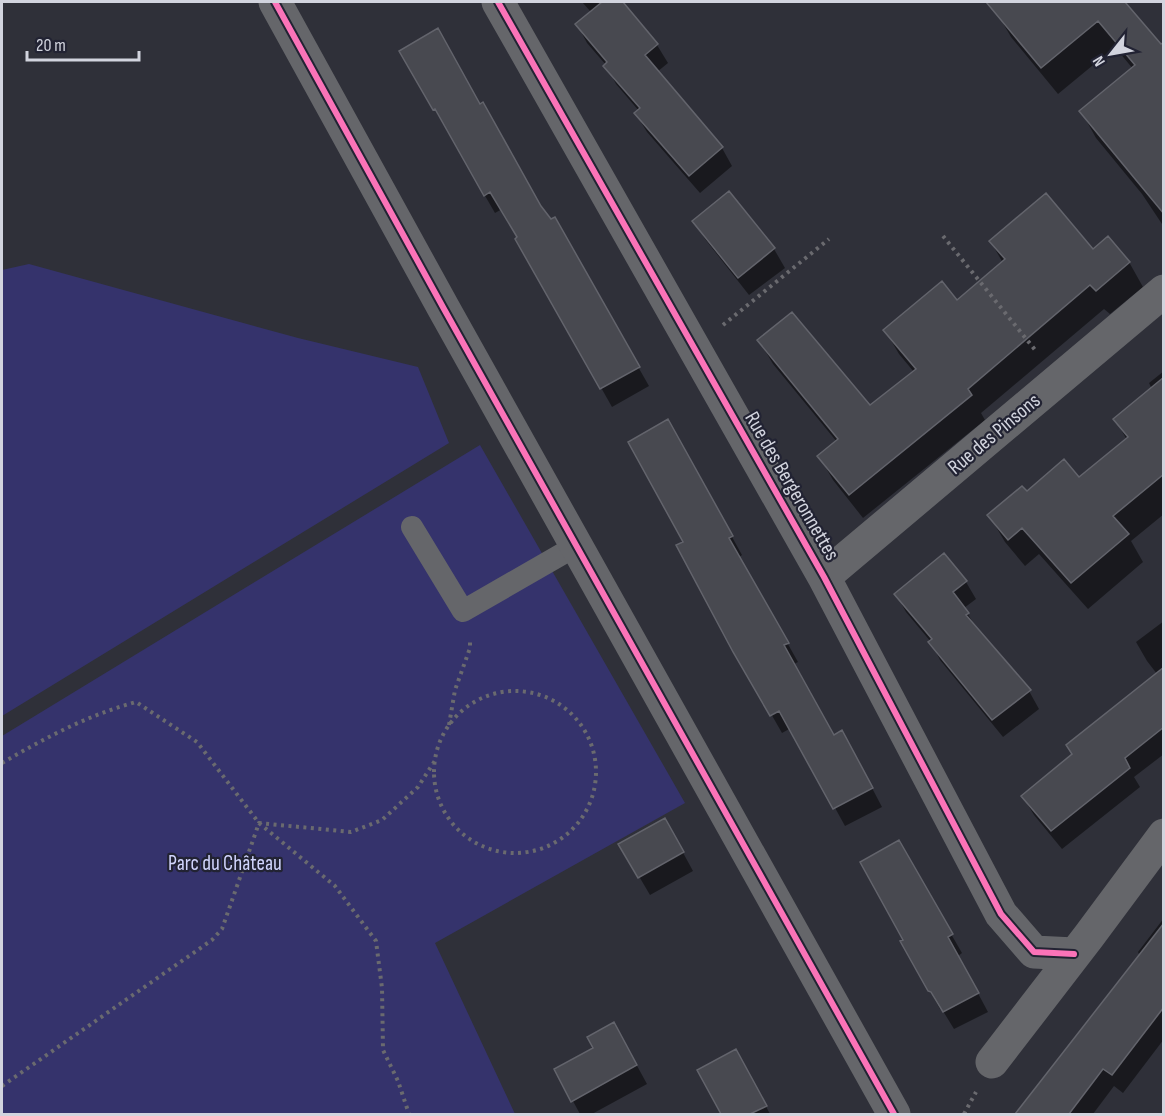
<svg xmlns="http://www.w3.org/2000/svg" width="1165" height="1116" viewBox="0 0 1165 1116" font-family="'Sofia Sans Condensed',sans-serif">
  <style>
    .green { fill: #35336c }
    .shadow { fill: #0007 }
    .building { fill: #484950; stroke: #63646c; stroke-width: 1.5 }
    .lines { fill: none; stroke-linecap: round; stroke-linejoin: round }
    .path { stroke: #6a6a6f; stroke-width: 4; stroke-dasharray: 3 4.5; stroke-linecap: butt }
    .service { stroke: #65666a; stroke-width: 22 }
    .minor { stroke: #65666a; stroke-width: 33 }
    .tertiary { stroke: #65666a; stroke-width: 33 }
    .cycleway-casing { stroke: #222333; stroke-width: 10 }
    .cycleway { stroke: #fb73b8; stroke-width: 6 }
    .labels { text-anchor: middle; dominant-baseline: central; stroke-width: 4.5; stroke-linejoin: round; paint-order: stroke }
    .street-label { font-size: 21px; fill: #d2d4de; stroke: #222333 }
    .park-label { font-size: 21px; fill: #d1d5fd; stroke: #222333 }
  </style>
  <rect width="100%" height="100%" fill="#2f3039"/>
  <path class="green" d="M 29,264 L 298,338 L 418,367 L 449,443 L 2,716 L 2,270 Z
    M 480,445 L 685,803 L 435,943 L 515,1114 L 2,1114 L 2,736 Z"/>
  <path class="shadow" d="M 582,2 L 621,2 L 657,45 L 668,63 L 657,72 L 722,148 L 732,166 L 700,193 L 647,132 L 636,114 L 639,111 L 616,84 L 606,65 L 587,43 L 577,24 L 591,12 Z
    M 1008,2 L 1122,2 L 1164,51 L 1164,227 L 1142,194 L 1096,138 L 1081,111 L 1133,69 L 1115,47 L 1058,94 L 1011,37 L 996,11 Z
    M 401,51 L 480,106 L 542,209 L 550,221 L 554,219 L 649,386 L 612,407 L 517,239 L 519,238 L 502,209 L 495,213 Z
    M 728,194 L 774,249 L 785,268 L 749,295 L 705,239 L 694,221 Z
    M 991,242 L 1093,251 L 1129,262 L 1143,287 L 1110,314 L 1104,309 L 981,413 L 985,420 L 863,518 L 833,480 L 819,456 L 837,442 L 773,364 L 759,340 L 869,408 L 914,372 L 899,354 L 885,330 L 957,302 L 1003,263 Z
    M 1164,371 L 1164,514 L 1131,541 L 1143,562 L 1088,609 L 1039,554 L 1025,566 L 1005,542 L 989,515 L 1027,493 L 1079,479 L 1127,440 L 1115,419 L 1152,389 L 1149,383 Z
    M 678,439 L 742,555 L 739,557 L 798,662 L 794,664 L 834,736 L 852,750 L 882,807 L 845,826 L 791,728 L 782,733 L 735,651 L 685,543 Z
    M 966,582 L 976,599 L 964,608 L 979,632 L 1029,691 L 1039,709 L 1003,737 L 940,660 L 931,642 L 906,612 L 896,594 Z
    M 1164,621 L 1164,683 L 1147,661 L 1136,642 Z
    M 1164,712 L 1164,754 L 1134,777 L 1140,787 L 1062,849 L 1034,815 L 1023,797 L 1073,755 Z
    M 675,838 L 693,871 L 650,895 L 620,844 Z
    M 898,842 L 962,953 L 958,956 L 988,1012 L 954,1029 L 943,1011 L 940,1009 L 902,942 L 906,940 Z
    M 1164,918 L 1164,1039 L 1123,1093 L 1114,1086 L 1093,1114 L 1017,1114 L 1140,956 L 1138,952 Z
    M 624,1042 L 647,1084 L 592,1114 L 580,1114 L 556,1070 Z
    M 746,1069 L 770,1114 L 723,1114 L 699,1070 Z"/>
  <path class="building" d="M 602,2 L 623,2 L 658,44 L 645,55 L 723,147 L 689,176 L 634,113 L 640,108 L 603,66 L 607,62 L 575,24 Z
    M 986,2 L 1125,2 L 1161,44 L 1164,42 L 1164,214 L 1079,111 L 1135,65 L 1098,21 L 1041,68 Z
    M 438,28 L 480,104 L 483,102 L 541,206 L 551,219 L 555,217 L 640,367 L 600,389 L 515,239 L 517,237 L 490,192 L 484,196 L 435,109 L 433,110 L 399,51 Z
    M 729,191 L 775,248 L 738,278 L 692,221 Z
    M 1046,193 L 1093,249 L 1108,236 L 1130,262 L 1096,291 L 1090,285 L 968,389 L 972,395 L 849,495 L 817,456 L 838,439 L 757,340 L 792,312 L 870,405 L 916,369 L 883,330 L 942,281 L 957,300 L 1005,259 L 989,241 Z
    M 1164,377 L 1164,474 L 1113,516 L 1129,534 L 1071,583 L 1022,528 L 1008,540 L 987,515 L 1022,486 L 1027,491 L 1064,459 L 1079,477 L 1128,437 L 1113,419 Z
    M 668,419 L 733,536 L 729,538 L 789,643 L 784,645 L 834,735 L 842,730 L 873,788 L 833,809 L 779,711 L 770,716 L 733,652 L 676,545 L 683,542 L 628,442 Z
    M 944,553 L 967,581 L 953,592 L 969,613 L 966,615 L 1031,690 L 992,720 L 928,642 L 932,639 L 894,594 Z
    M 1164,667 L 1164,727 L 1125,758 L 1130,768 L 1051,831 L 1021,796 L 1072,754 L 1066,745 Z
    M 665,818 L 684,852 L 638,878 L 618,844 Z
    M 899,840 L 953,934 L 948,937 L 979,993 L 943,1012 L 931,992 L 928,991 L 900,941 L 903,940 L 860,862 Z
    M 1164,923 L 1164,1007 L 1112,1075 L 1103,1069 L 1069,1114 L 1015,1114 Z
    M 614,1022 L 637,1065 L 571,1102 L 554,1069 L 593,1048 L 587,1037 Z
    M 736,1049 L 767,1106 L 750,1114 L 721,1114 L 697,1070 Z"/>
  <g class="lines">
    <path class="path" d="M 943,236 L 1036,351
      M 723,325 L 829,239
      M434 772a81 81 0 1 1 162 0a81 81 0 1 1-162 0Z
      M 449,725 L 455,690 L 470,648 L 470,639
      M 2,763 C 45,738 88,715 136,702 L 197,742 L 259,823 L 335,886 L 376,941 L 382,988 L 383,1050 L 398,1081 L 409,1114
      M 2,1086 L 212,940 L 222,929 L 259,823 L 351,832 L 382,820 L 418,787 L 436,759
      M 964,1114 L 976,1092"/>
    <path class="service" d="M 412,527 L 463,611 L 576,546"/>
    <path class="minor" d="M 498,2 L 824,577 L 1001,914 L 1034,952 L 1074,954
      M 824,577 L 1164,291
      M 992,1062 L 1089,936 L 1164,835"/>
    <path class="tertiary" d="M 275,2 L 444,309 L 894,1114"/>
    <defs>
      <path id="cycleway" d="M 275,2 L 444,309 L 894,1114
        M 498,2 L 824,577 L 1001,914 L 1034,952 L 1074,954"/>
    </defs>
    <use href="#cycleway" class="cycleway-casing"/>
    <use href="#cycleway" class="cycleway"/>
  </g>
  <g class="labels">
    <g class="street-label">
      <text transform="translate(994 434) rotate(-40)">Rue des Pinsons</text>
      <text transform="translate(792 486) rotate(60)">Rue des Bergeronnettes</text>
    </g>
    <g class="park-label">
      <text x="225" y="863">Parc du Château</text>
    </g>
  </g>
  <rect width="1165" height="1116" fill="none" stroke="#d2d4de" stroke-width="6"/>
  <g transform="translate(1111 54) rotate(239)" stroke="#222333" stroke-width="4.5" paint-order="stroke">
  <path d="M0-4.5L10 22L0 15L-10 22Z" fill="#d2d4de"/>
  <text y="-9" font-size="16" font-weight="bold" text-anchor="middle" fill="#d2d4de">N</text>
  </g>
  <path d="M27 51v9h112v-9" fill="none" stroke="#d2d4de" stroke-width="3"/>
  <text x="36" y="51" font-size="18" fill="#d2d4de" stroke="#222333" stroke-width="4.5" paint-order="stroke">20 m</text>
</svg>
